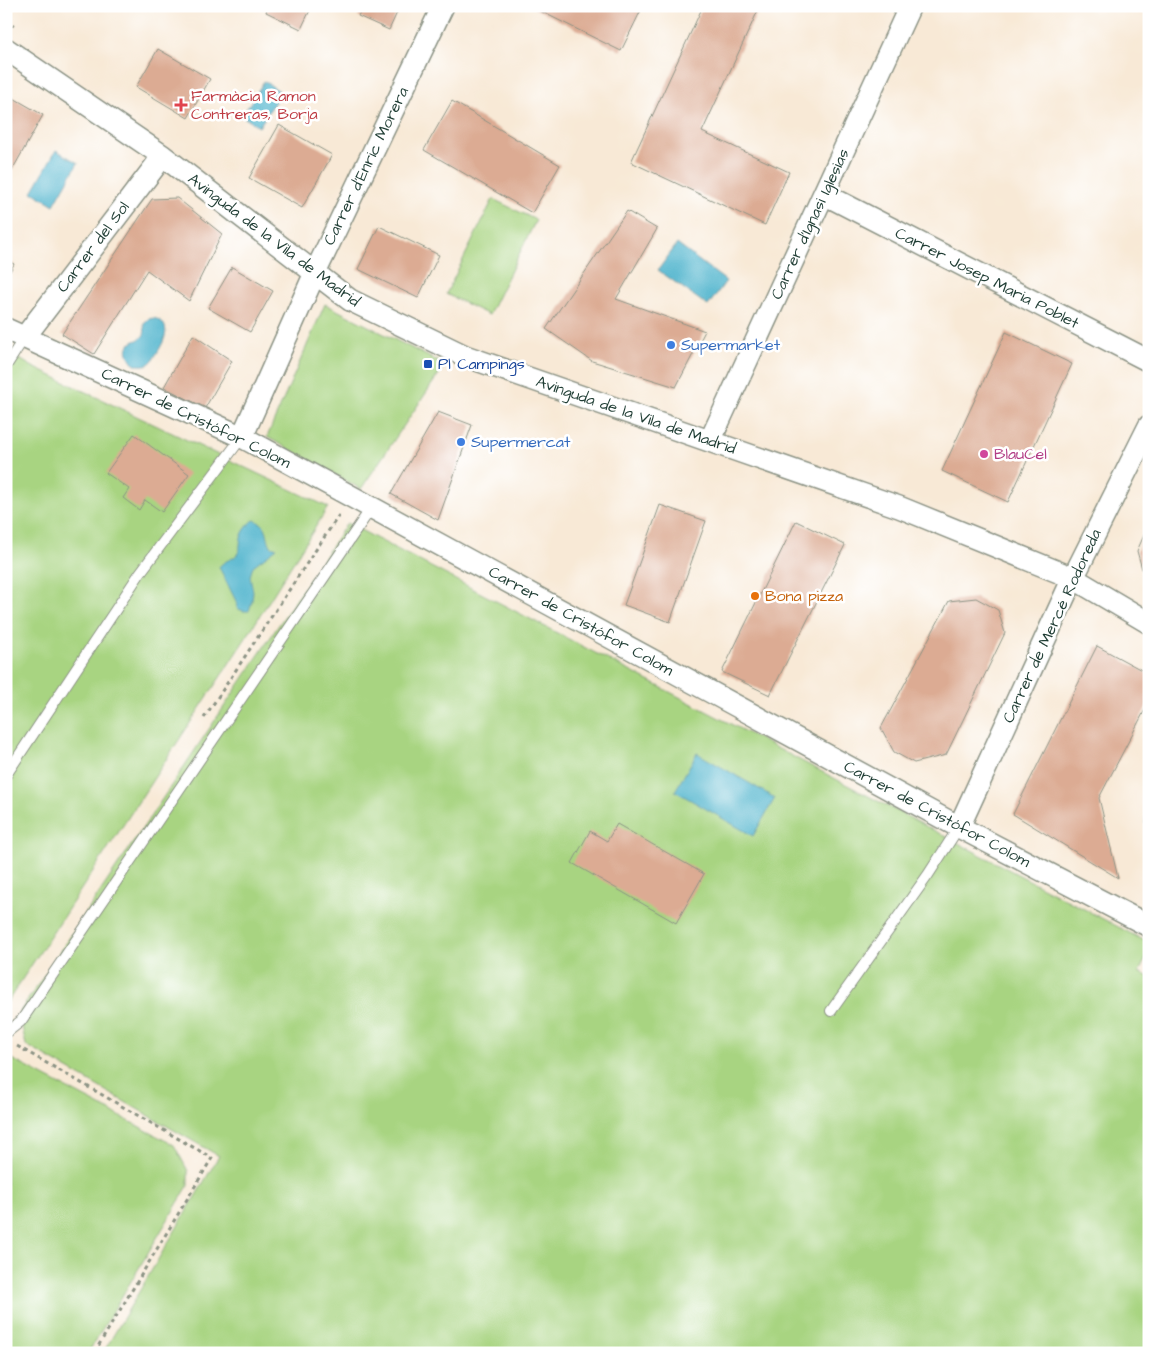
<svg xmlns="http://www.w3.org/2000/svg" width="1155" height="1359" viewBox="0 0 1155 1359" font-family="'Architects Daughter',sans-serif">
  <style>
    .green { fill: #a8d481; stroke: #64885a }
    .water { fill: #4db3cc; stroke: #367880 }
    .building { fill: #dcab93 }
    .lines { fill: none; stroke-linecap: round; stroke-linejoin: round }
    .lane-casing { stroke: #8c9385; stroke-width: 12 }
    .street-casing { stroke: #8c9385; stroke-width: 24 }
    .path { stroke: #8c9385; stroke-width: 3; stroke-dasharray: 4 4; stroke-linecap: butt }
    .lane { stroke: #fff; stroke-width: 10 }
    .street { stroke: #fff; stroke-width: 21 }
    .health-dot { fill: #e0444e; stroke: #fff; stroke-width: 2 }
    .shop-dot { fill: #3f7fe0; stroke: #fff; stroke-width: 2 }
    .transit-dot { fill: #1a4fb4; stroke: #fff; stroke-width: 2 }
    .hotel-dot { fill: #d1479c; stroke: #fff; stroke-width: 2 }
    .food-dot { fill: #e8710a; stroke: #fff; stroke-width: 2 }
    .labels { text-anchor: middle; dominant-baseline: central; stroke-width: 5; stroke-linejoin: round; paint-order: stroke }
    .health-label { font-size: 16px; fill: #be3a42; stroke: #fff; text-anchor: start }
    .street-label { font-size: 16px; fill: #1f3d34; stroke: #fff }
    .shop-label { font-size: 16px; fill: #366cbe; stroke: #fff; text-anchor: start }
    .transit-label { font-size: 16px; fill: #164399; stroke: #fff; text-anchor: start }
    .hotel-label { font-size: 16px; fill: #b23c85; stroke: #fff; text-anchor: start }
    .food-label { font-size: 16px; fill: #c56008; stroke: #fff; text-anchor: start }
  </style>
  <rect width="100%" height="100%" fill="#fff"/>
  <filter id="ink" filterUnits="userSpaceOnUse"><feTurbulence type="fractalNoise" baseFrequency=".02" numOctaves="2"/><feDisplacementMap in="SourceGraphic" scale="10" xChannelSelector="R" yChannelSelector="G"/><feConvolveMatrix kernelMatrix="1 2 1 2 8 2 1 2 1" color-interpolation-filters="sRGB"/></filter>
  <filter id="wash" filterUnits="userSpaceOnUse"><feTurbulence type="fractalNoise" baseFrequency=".0096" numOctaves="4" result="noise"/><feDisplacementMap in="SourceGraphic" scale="20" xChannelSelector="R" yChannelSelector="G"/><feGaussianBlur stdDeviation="1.12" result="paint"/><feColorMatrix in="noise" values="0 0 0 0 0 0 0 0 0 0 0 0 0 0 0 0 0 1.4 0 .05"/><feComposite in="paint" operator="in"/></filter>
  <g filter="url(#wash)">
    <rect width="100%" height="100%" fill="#f8e9d6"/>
    <path class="green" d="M 493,199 L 536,220 L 489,315 L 446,294 Z
      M 325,304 L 445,365 L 361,489 L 267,437 Z
      M 6,351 L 33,367 L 328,507 L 251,630 L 6,1004 Z
      M 347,523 L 1149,943 L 1149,953 L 1139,972 L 1149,977 L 1149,1353 L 103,1353 L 219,1156 L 26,1045 L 19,1013 Z
      M 6,1056 L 174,1145 L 188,1171 L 188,1186 L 88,1353 L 6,1353 Z"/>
    <path class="water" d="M 264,81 L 281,92 L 259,127 L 242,116 Z
      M 56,150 L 78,163 L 54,205 L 32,192 Z
      M 677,244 L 726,281 L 708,306 L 658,270 Z
      M 154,318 C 173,324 165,340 157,353 C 155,356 153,361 150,363 C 146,366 140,365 135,365 C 130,359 123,349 131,343 C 135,340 140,340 143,336 C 146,332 144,328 144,323 L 148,319 Z
      M 254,520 C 270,525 265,534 271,546 L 277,548 L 253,566 L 250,576 L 253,591 L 252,601 L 249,611 L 243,611 L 237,608 L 236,601 L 219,567 C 225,559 234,560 238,553 C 241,549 239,549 240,545 C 240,535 246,526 254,520 Z
      M 697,753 L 775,798 L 753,836 L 675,791 Z
      M 1147,780 L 1149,780 L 1149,827 L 1145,823 C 1146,818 1148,813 1148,807 C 1147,797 1141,789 1147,780 Z"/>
    <g id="blocks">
      <path class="building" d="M 268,6 L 312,6 L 301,29 L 266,12 Z
        M 363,6 L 400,6 L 389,30 L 358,16 Z
        M 530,6 L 643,6 L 621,51 Z
        M 703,6 L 760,6 L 702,132 L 789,172 L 765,225 L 631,162 Z
        M 158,49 L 210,79 L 188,118 L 136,87 Z
        M 10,96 L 43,115 L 6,181 L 6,104 Z
        M 452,101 L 560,165 L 532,213 L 424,150 Z
        M 279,125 L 332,155 L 302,208 L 249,178 Z
        M 177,198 L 222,234 L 189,301 L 147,270 L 94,354 L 62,334 L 152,199 Z
        M 627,211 L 657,229 L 616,299 L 705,331 L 676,387 L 592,361 L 546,329 Z
        M 379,226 L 439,255 L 418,298 L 358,269 Z
        M 6,260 L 14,264 L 6,279 Z
        M 232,267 L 273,291 L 250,332 L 208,308 Z
        M 1006,332 L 1072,364 L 1008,502 L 942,471 Z
        M 193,335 L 232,361 L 205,408 L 164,387 Z
        M 438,412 L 472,425 L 438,520 L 391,494 Z
        M 134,434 L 189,474 L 162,512 L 145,500 L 139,510 L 123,498 L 129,489 L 106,473 Z
        M 660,505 L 706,521 L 670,622 L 624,605 Z
        M 796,521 L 845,545 L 770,695 L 722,672 Z
        M 1149,524 L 1149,578 L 1142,569 L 1137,551 Z
        M 976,598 L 998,610 L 1005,633 L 946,755 L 914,763 L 894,752 L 881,728 L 949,601 Z
        M 1097,646 L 1149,674 L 1149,702 L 1099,798 L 1118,878 L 1013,814 Z
        M 617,824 L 704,874 L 676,923 L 572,863 L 590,831 L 607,841 Z"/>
    </g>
  </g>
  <g filter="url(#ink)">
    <use href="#blocks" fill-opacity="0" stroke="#8c9385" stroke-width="1"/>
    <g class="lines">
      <defs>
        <path id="lane" d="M 6,366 L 24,338
          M 6,775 L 140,573 L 242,437
          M 831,1011 L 928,875 L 959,827
          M 6,1033 L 21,1021 L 372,507"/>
        <path id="street" d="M 6,49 L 163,156 L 350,300 L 465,356 L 899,507 L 1073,578 L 1149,623
          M 824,194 L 1149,361
          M 6,329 L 242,437 L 959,827 L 1149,926
          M 24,338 L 163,156
          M 242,437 L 315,273 L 443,6
          M 710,441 L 910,6
          M 959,827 L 1073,578 L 1149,426"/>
      </defs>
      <use href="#lane" class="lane-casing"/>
      <use href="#street" class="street-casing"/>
      <path class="path" d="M 6,21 L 14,26
        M 204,718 L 339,515
        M 17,1046 L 212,1158 L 94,1353"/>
      <use href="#lane" class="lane"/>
      <use href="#street" class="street"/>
    </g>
  </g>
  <path class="health-dot" d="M178.5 97.5h5v5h5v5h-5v5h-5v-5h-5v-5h5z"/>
  <g class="shop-dot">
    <circle cx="671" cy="345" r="5"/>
    <circle cx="461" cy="442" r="5"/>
  </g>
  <rect class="transit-dot" x="423" y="359" width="10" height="10" rx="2.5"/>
  <circle class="hotel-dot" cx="984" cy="454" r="5"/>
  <circle class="food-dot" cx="755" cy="596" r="5"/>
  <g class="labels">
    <g class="health-label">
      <text x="191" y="96">Farmàcia Ramon<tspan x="191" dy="18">Contreras, Borja</tspan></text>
    </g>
    <g class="street-label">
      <text transform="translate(366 166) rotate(-64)">Carrer d'Enric Morera</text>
      <text transform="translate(810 224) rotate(-65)">Carrer d'Ignasi Iglesias</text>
      <text transform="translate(274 240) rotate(37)">Avinguda de la Vila de Madrid</text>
      <text transform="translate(93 247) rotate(-53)">Carrer del Sol</text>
      <text transform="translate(987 278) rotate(27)">Carrer Josep Maria Poblet</text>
      <text transform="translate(636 415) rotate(19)">Avinguda de la Vila de Madrid</text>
      <text transform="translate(196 418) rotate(26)">Carrer de Cristófor Colom</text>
      <text transform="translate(581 621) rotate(29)">Carrer de Cristófor Colom</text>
      <text transform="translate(1052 626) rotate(-65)">Carrer de Mercé Rodoreda</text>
      <text transform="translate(937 814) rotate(28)">Carrer de Cristófor Colom</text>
    </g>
    <g class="shop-label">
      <text x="681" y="345">Supermarket</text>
      <text x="471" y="442">Supermercat</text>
    </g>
    <g class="transit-label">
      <text x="438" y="364">Pl Campings</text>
    </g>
    <g class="hotel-label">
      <text x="994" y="454">BlauCel</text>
    </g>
    <g class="food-label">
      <text x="765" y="596">Bona pizza</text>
    </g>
  </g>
  <rect width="1155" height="1359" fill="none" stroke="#fff" stroke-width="25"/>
</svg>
